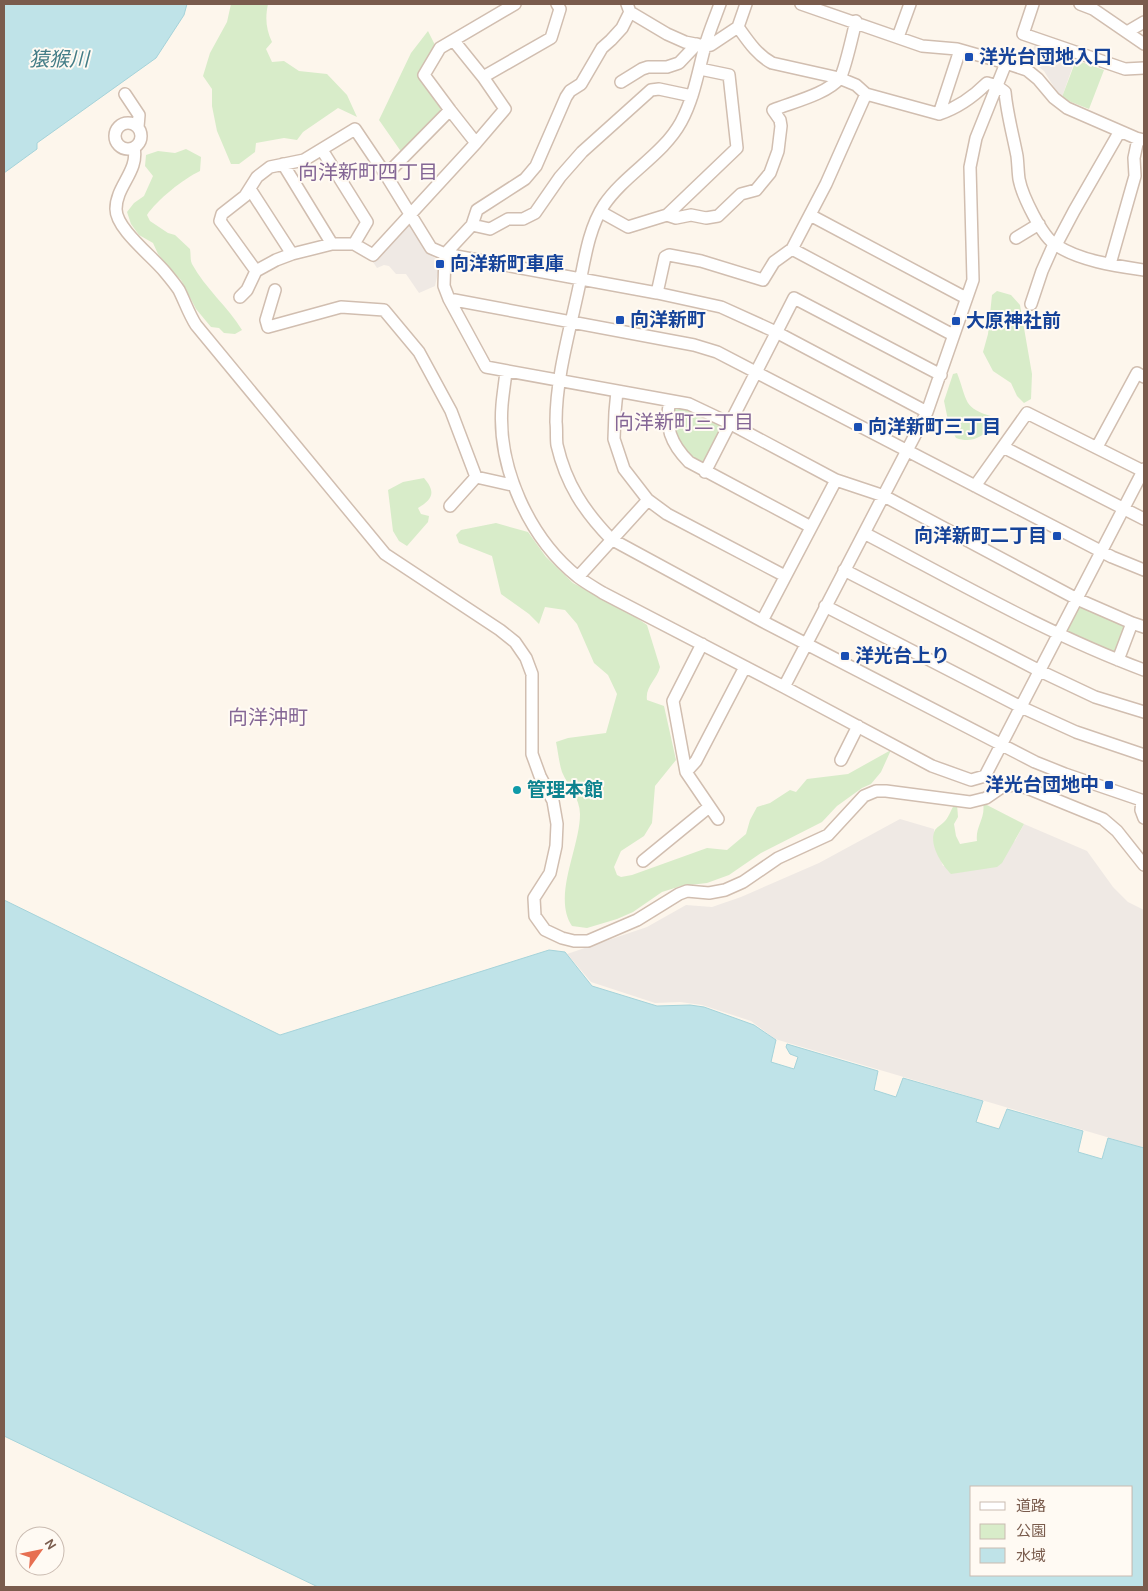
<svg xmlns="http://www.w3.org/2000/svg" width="1148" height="1591" viewBox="0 0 1148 1591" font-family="Karla,'Noto Sans JP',sans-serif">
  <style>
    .industrial { fill: #efe9e4 }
    .green { fill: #d8ecc9 }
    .water { fill: #bfe3e8; stroke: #a5d3da; fill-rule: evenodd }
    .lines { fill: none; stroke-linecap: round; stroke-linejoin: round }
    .minor-casing { stroke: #d1beb0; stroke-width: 14 }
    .minor { stroke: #fff; stroke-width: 11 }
    .transit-dot { fill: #1a4fb4; stroke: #fffaf3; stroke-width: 2 }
    .culture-dot { fill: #0f9aa8; stroke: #fffaf3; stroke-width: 2 }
    .labels { text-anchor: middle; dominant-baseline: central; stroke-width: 4; stroke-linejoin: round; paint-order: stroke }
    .transit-label { font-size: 19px; font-weight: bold; fill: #164399; stroke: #fffaf3; text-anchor: start }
    .culture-label { font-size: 19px; font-weight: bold; fill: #0d838f; stroke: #fffaf3; text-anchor: start }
    .water-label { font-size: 20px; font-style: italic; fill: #437c86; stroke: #fffaf3 }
    .neighbourhood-label { font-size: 20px; fill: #846695; stroke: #fffaf3 }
  </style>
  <rect width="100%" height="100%" fill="#fdf6ec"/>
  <path class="industrial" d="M 1035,44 L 1075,60 L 1062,97 L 1057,92 L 1044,71 L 1039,67 L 1028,64 Z
    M 412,226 L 427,253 L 438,260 L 440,263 L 435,286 L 419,293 L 406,274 L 396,274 L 389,266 L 384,265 L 377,268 L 373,262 L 406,227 Z
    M 900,819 L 934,829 L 934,843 L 943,866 L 1015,841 L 1024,824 L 1087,851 L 1113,887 L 1128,902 L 1144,910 L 1144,1148 L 775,1039 L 751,1021 L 702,1005 L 680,1002 L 655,1003 L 591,982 L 567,954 L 647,927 L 686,905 L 712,907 L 741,897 L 819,863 Z"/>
  <path class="green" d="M 231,4 L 268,4 C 265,18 266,29 272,42 L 266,49 L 272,62 L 284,61 L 299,71 L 327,74 L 347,95 L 357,117 L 338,108 L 303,132 L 297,140 L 284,138 L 256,143 L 255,152 L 239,164 L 231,164 L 217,131 L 212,106 L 212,89 L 203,76 L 210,53 L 227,22 Z
    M 428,31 L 435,45 L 419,79 L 441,107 L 440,112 L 402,153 L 379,120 L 411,53 Z
    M 1076,60 L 1104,70 L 1089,109 L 1066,100 L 1062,97 Z
    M 186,149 L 201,157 L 200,171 C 183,179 157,200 147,215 L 150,221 L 168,233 L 175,235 L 190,249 C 191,254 190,260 192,264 C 205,288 228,307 242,330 L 235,334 L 224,333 L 219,328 L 211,327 L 196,309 L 181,280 L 170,269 L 158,254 L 153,243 L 139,235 L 131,224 L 127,212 L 134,203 L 144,196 L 153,176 L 145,166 L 146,155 L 158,151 L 175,153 Z
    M 997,291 L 1011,295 L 1020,305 L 1032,374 L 1031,399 L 1024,403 L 1017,396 L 1011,383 L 993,371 L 983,352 L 988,334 L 992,295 Z
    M 957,373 C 968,401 962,408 994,417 L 995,425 C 982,436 973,444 956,438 L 949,425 L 944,401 L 953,374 Z
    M 677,405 L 694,409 L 724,426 L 705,463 L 700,465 L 691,459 L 673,434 L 673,408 Z
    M 424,478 C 436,492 433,499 418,508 L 421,514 L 429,516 L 428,522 L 407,546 L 399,541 L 393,531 L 388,490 L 403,482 Z
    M 496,523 L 528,532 L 546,557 L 573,583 L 625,610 L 647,625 L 660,667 C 657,680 645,686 647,700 L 664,706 L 676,760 L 655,786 L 652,823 L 644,836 L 621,851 L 614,867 L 617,875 L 621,877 L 632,875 L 707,848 L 727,850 L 746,834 L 750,820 L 757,807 L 770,803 L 790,790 L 796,792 L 807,779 L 848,774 L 891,750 L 881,772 L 871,784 L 862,788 L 837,806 L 822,822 L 761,853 L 729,875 L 707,883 L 681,886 L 662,892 L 633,912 L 617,919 L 587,928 L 572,926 C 552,896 580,848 580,814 C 580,798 568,786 562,772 C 559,763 558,751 556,742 L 568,738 L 606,733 L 617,694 L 608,675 L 594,663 L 577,624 L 565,610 L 545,607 L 539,624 L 529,614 L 501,594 L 492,556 L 459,543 L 456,535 L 461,530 Z
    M 1082,605 L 1125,625 L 1114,655 L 1068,634 L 1066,629 L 1078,607 Z
    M 983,803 L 1024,824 L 1002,863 L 997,867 L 951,874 C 942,865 928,844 935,830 C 938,826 941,825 944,822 C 948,819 951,810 954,805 L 957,804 L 958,817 L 954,824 L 956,836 L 960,844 L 977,841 C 975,827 986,818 983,803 Z"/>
  <path class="water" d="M 4,4 L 187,4 L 184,15 L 156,58 L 37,143 L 37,149 L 4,173 Z
    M 4,900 L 280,1035 L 549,950 L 565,952 L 592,986 L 657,1006 L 690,1005 L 704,1007 L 754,1025 L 776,1040 L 771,1062 L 794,1069 L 798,1057 L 790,1054 L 786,1047 L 787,1044 L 878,1071 L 874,1090 L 896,1097 L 903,1078 L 983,1101 L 976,1122 L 999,1129 L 1007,1109 L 1083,1131 L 1078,1152 L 1102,1159 L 1108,1138 L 1144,1148 L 1144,1587 L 318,1587 L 4,1436 ZM 972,1487 L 1132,1487 L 1132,1575 L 972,1575 Z"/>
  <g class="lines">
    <defs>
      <path id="minor" d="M 627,4 L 630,12 L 667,34 L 685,42 L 705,46 L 711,45 L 738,27
        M 720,4 C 715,18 709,32 705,46 C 698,72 694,98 681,122 C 663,155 625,174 604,205 C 587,231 584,266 577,296 C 568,337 556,380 556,422 C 557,430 556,438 557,445 C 566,484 584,511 611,539 L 762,621 L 1035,762 L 1065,774 L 1144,801
        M 746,4 L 738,27 C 748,41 757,55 772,63 L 839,78 L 856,85 L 866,94 L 939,114 C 957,108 973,97 987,83 L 997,86 L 1005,92 C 1007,114 1013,135 1017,156 C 1018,164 1018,172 1019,179 C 1022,195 1042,237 1056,245 C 1080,261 1117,266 1144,270
        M 801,4 L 922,46 L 957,49 L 1006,63 L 1027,70 L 1038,79 L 1054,98 L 1067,108 L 1136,138 L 1144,140
        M 1033,4 L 1023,34 L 1125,69 L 1144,68
        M 1080,4 L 1093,9 L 1144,44
        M 1127,32 L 1144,22
        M 898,37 L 910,4
        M 483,77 L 551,38 L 560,9 L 557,4
        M 621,82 L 642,69 L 648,67 L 667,67 L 679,63 L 697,44
        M 125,94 L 139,115 L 138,127
        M 692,96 L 659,89 L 651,90 L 582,152 L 560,177 L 535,213 L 523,219 L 508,219 L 490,229 L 472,225 L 445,254 L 444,286 L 449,299 L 486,367 L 689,404 L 729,423 L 836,480 L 884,496 L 1077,599 L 1132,623 L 1144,627
        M 450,110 L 476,143
        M 939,114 L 960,50
        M115 136a13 13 0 1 1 26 0a13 13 0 1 1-26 0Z
        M 134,148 C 139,171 116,186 116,209 C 116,229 152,256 165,272 C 170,278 175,284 179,290 C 185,302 189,314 196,325 L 385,554 L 500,630 L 515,642 L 526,658 L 532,674 L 532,754 L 540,776 L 553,801 L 557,824 L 556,846 L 550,873 L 534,898 L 535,916 L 545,930 L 562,938 L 574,941 L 588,941 L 637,920 L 679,894 L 687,891 L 709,893 L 725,890 L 743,882 L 778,858 L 828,835 L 864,796 L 876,791 L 886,791 L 970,802 L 986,798 L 1002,787 L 1013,785 L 1027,788 L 1103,819 L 1117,831 L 1144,865
        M 322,150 L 367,222 L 354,244
        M 283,164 L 332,244
        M 386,175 L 450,110 L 424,75 L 440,48 L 515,4
        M 250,189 L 292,254
        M 601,212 L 628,227 L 667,215 L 737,148 L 729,75 L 700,69
        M 667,215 L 676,218 L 691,215 L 706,218 L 718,216 L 741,194 L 756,190 L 770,173 L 778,151 L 781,126 L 780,120 L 773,110 C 793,102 827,94 840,78 C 845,70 853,33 856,21
        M 810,215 L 966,298
        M 472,225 L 477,210 L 525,179 L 536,166 L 566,97 L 570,91 L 581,84 L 602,48 L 611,40 L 622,28 L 630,12
        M 1016,238 L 1039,224
        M 1056,245 L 1074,211 L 1120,131
        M 792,249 L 953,335
        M 1110,264 L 1135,176 L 1134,158 L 1138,139
        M 256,271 L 220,221 L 222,214 L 245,196 L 257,177 L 270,167 L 304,160 L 355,129 L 386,175 L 431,248 L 445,254 L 657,293 L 721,307 L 776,332 L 927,412
        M 275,290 L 266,320 L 268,327 L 341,307 L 384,310 L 419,352 L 451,411 L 476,477 L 512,485
        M 657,293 L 665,257 L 669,255 L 701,261 L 763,280 L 774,262 L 792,249 L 826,184 L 866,94
        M 240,297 L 247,290 L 256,271 L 276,260 L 292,254 L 332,244 L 354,244 L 373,255 L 476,143 L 505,109 L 483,77 L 454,41
        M 449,299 L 694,345 L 717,352 L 1112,557 L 1144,570
        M 1031,304 L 1042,271 L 1054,244
        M 506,371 C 505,382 503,393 502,405 C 497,467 529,538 578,577 C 586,583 595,588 603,593 L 784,687 L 932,766 L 971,780 L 985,776 L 1144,469
        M 617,391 L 615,412 L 614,439 L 624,469 L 648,500 L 667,514 L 785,576
        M 670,401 C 664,426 671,444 689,462 L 811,527
        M 1003,447 L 1144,519
        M 1097,447 L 1137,373 L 1144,377
        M 705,472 L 794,298 L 941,375
        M 975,486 L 1027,413 L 1143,471
        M 450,506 L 476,477
        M 864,533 C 956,581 1047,634 1144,670
        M 844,570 L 1040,671 L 1095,697 L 1144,712
        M 578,577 L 648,500
        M 825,606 L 1021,707 L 1076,732 L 1144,755
        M 762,621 L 836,480
        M 702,644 L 673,701 L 686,772 L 718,819
        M 1118,660 L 1132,623
        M 784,687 L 927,412 L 973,280 L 970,167 L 976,138 L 1006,63
        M 841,760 L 858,726
        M 686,772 L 696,761 L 745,667
        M 1142,801 L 1141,810 L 1144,818
        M 643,861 L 709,807"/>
    </defs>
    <use href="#minor" class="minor-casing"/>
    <use href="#minor" class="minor"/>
  </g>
  <g class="transit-dot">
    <rect x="964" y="52" width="10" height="10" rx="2.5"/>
    <rect x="435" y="259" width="10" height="10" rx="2.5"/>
    <rect x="615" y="315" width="10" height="10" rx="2.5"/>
    <rect x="951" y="316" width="10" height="10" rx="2.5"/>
    <rect x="853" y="422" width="10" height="10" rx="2.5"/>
    <rect x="1052" y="531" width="10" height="10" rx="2.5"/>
    <rect x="840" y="651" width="10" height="10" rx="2.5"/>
    <rect x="1104" y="780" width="10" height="10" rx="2.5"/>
  </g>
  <circle class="culture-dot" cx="517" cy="790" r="5"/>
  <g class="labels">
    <g class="transit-label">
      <text x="979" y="57">洋光台団地入口</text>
      <text x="450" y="264">向洋新町車庫</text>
      <text x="630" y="320">向洋新町</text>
      <text x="966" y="321">大原神社前</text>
      <text x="868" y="427">向洋新町三丁目</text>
      <text x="1047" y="536" text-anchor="end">向洋新町二丁目</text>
      <text x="855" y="656">洋光台上り</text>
      <text x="1099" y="785" text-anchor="end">洋光台団地中</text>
    </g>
    <g class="culture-label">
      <text x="527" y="790">管理本館</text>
    </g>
    <g class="water-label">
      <text x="59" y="59">猿猴川</text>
    </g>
    <g class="neighbourhood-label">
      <text x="368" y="172">向洋新町四丁目</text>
      <text x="684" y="422">向洋新町三丁目</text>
      <text x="268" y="717">向洋沖町</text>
    </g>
  </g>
  <rect width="1148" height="1591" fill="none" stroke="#7a5c4d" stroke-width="10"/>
  <rect x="970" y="1486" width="162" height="90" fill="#fffaf3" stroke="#cabbb1"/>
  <rect x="980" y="1502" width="25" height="8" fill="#ffffff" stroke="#cabbb1"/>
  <text x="1016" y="1511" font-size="15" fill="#7a5c4d">道路</text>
  <rect x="980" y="1524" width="25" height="15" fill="#d8ecc9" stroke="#cabbb1"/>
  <text x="1016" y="1536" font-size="15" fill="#7a5c4d">公園</text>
  <rect x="980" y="1548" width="25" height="15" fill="#bfe3e8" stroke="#cabbb1"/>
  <text x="1016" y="1561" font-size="15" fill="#7a5c4d">水域</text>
  <g transform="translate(40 1551) rotate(57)"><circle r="24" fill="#fffaf3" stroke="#cabbb1"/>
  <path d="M0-4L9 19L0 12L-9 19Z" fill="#e76f51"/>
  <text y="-8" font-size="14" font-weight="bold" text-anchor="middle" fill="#7a5c4d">N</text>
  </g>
</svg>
